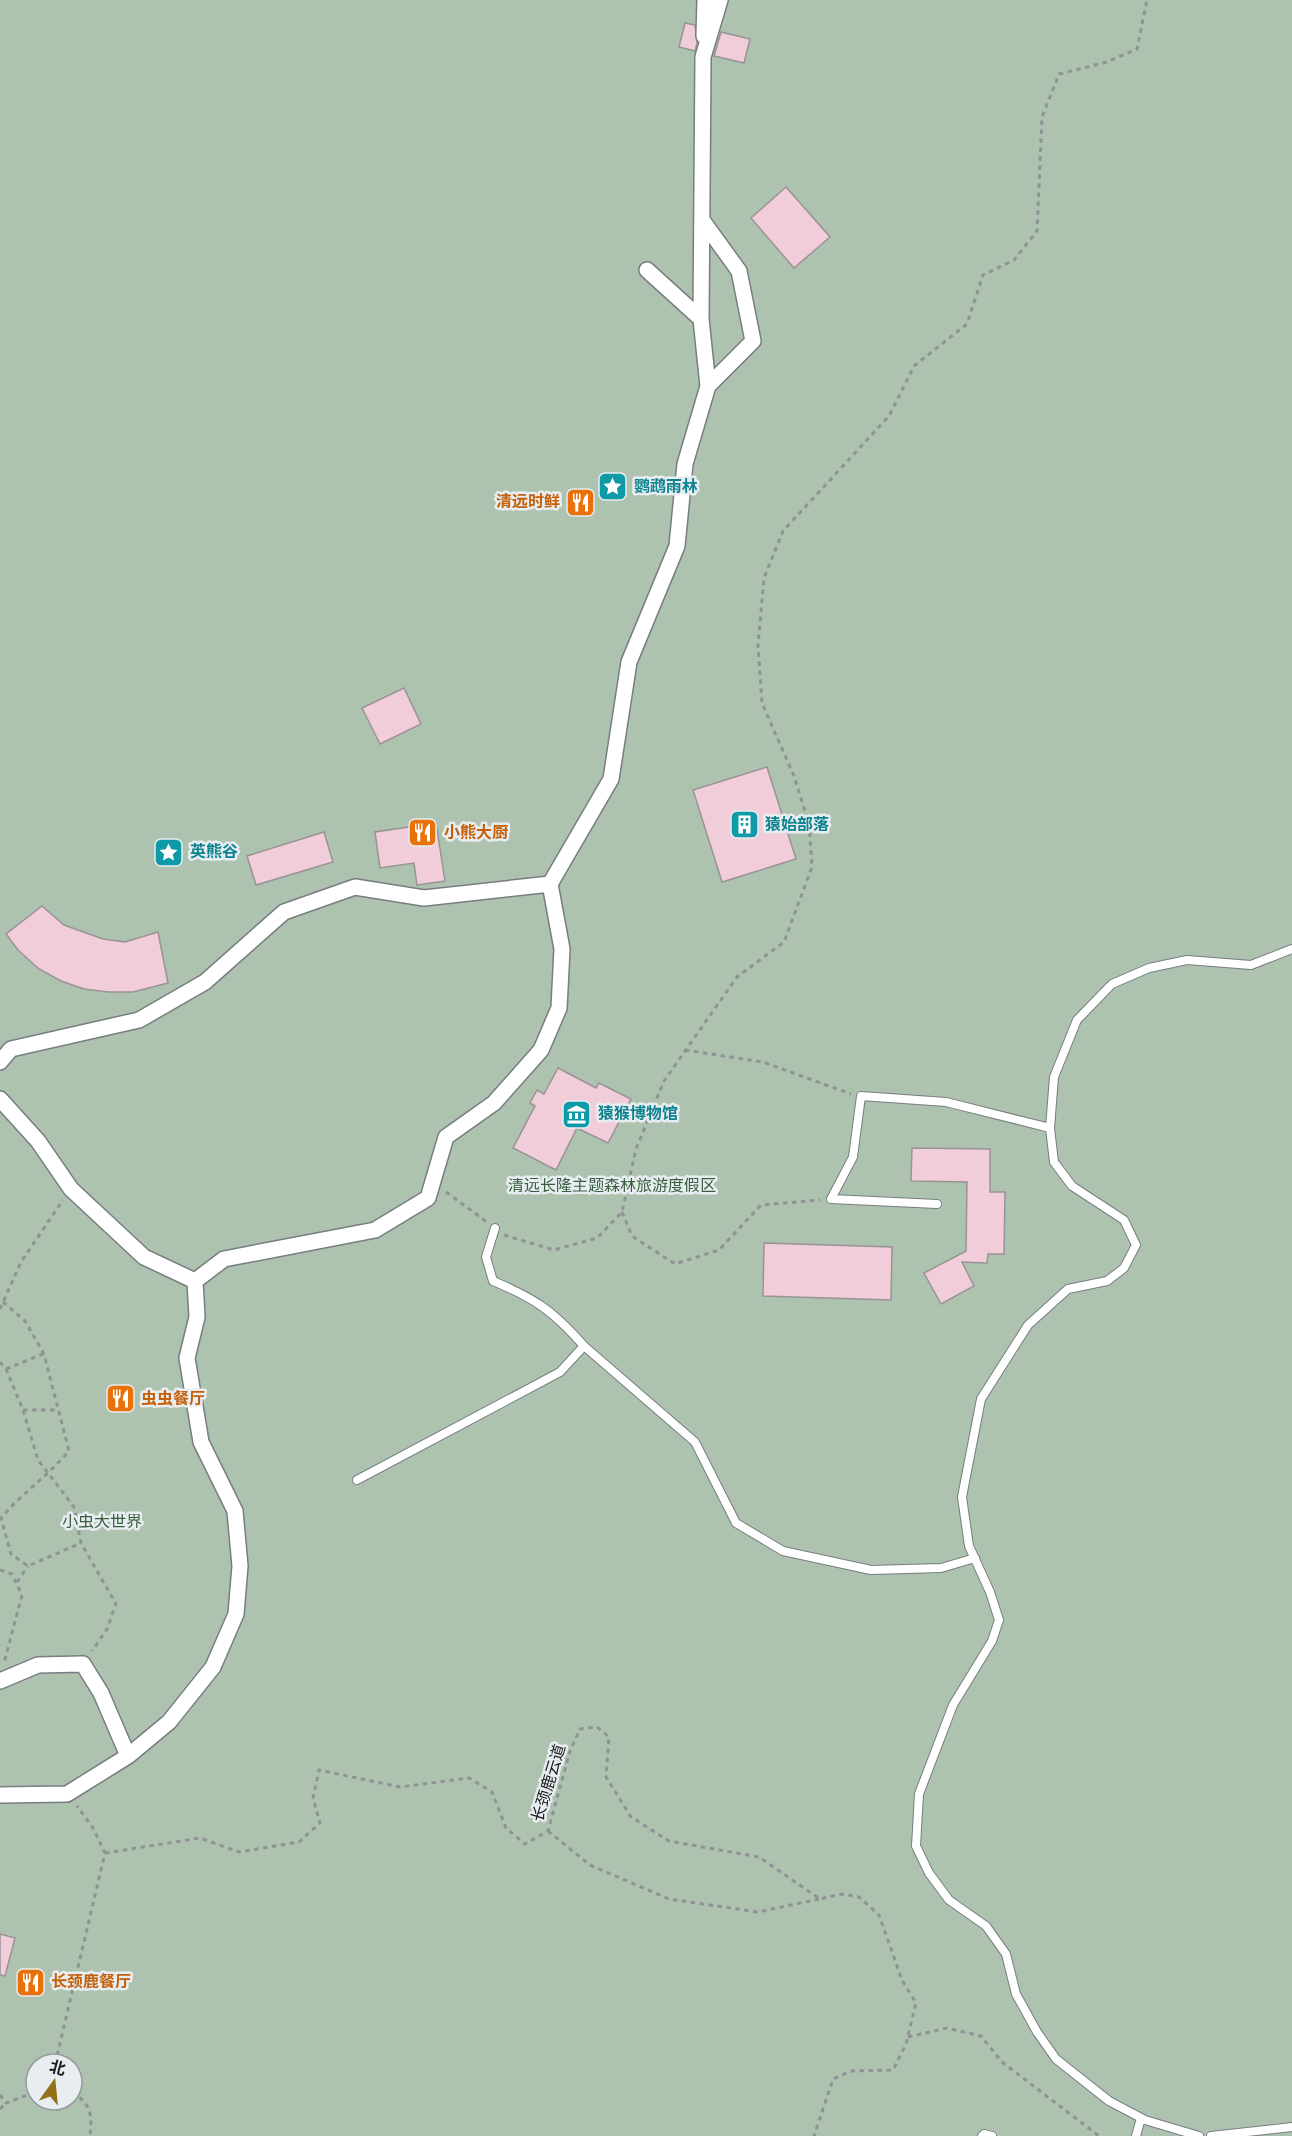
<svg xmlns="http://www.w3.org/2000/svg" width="1292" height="2136" viewBox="0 0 1292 2136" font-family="'Source Sans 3','Noto Sans SC',sans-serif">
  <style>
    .green { fill: #adc2af; fill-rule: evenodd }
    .building { fill: #f0cdd8; stroke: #9a9395; stroke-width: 1.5 }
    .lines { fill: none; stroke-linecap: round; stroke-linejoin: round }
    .lane-casing { stroke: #787d81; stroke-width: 10 }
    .street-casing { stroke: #787d81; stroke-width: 18 }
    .path { stroke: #909396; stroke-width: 3; stroke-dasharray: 4.5 4.5; stroke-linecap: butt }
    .lane { stroke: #fff; stroke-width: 8 }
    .street { stroke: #fff; stroke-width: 15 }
    .labels { text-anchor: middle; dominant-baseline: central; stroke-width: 5; stroke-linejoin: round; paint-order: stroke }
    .culture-label { font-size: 16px; font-weight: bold; fill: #0d838f; stroke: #e8edf1; text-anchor: start }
    .food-label { font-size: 16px; font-weight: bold; fill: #c56008; stroke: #e8edf1; text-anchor: start }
    .park-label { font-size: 16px; fill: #385f3d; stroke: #e8edf1 }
    .street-label { font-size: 16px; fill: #191b1c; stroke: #e8edf1 }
  </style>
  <rect width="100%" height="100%" fill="#e8edf1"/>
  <path class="green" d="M 0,0 L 1292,0 L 1292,2136 L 0,2136 ZM 36,2064 L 72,2064 L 72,2100 L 36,2100 Z"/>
  <path class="building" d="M 685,23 L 695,25 L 697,43 L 695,51 L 679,47 Z
    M 721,32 L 750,39 L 744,63 L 714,56 Z
    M 786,187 L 830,237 L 794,268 L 751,218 Z
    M 404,688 L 421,724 L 380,744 L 362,708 Z
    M 767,767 L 796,859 L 722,882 L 693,790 Z
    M 436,823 L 445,881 L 417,885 L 414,863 L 380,868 L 375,832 Z
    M 324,832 L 333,862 L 256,885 L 247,856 Z
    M 42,906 L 64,925 L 103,939 L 125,942 L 158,932 L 168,983 L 133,992 L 108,992 L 84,989 L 61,981 L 39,969 L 18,950 L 6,934 Z
    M 558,1068 L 596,1088 L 599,1083 L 631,1099 L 608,1143 L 577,1128 L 556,1170 L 513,1148 L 535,1106 L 530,1103 L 537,1090 L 544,1094 Z
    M 912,1148 L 990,1149 L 990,1192 L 1005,1192 L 1004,1254 L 988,1254 L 987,1263 L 962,1262 L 974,1286 L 941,1304 L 924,1273 L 966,1251 L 967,1182 L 911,1181 Z
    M 764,1243 L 892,1247 L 891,1300 L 763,1296 Z
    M 0,1934 L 15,1938 L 5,1976 L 0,1975 Z"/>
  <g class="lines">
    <defs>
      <path id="lane" d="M 937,1204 L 831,1199 L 853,1157 L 861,1096 L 946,1102 L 1050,1128
        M 495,1228 L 486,1257 L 493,1281 C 536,1299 553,1311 584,1346
        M 357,1480 L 560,1372 L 584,1346 L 695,1442 L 736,1523 L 783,1551 L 871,1570 L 941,1568 L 975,1558
        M 982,2136 L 984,2134 L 992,2136
        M 1136,2136 L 1141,2118
        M 1199,2136 L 1145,2120 L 1109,2101 L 1056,2059 L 1037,2032 L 1016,1994 L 1006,1954 L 986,1926 L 949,1900 L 929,1873 L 916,1846 L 919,1794 L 953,1705 L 992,1641 L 999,1620 L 990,1592 L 969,1546 L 962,1497 L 981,1399 L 1028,1325 L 1068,1289 L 1107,1281 L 1124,1268 L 1136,1245 L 1124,1220 L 1072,1186 L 1054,1162 L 1050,1128 L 1054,1077 L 1077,1020 L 1112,984 L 1149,968 L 1187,960 L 1251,965 L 1292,949
        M 1211,2136 L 1292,2127"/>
      <path id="street" d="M 704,36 L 705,0
        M 702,220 L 739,271 L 753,341 L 708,386
        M 647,270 L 701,319
        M 0,1062 L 11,1049 L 139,1020 L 205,982 L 284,912 L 355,887 L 424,898 L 550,884 L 611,779 L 629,662 L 677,546 L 685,464 L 708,386 L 701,319 L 703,57 L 720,0
        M 0,1099 L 38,1141 L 71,1189 L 144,1257 L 195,1281
        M 0,1681 L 38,1665 L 83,1664 L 101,1693 L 128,1756
        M 0,1795 L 67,1794 L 128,1756 L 169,1722 L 213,1667 L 236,1614 L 240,1566 L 235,1511 L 201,1442 L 187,1358 L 197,1317 L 195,1281 L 224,1259 L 375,1230 L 428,1198 L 446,1137 L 494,1103 L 541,1050 L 559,1008 L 562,949 L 550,884"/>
    </defs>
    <use href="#lane" class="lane-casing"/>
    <use href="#street" class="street-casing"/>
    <path class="path" d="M 685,1050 L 763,1062 L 851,1094
      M 446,1192 L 487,1222
      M 622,1212 L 632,1236 L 675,1264 L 719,1250 L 761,1205 L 820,1200
      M 504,1235 L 554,1250 L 597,1238 L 622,1212 L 636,1149 L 664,1081 L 737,977 L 784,942 L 812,867 L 809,824 L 794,776 L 762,703 L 758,645 L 764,578 L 783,531 L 889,416 L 914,366 L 967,324 L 983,275 L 1014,260 L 1037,231 L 1042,117 L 1059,74 L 1107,62 L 1137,49 L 1147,0
      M 3,1302 L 25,1321 L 44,1354 L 69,1451 C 48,1476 22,1493 1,1518 L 11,1554 L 28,1566 L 81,1543
      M 0,1309 L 21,1262 L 63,1200
      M 0,1362 L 6,1369 L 23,1410 L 38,1460 L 74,1507 L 81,1543 L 116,1604 L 107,1629 L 92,1651
      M 6,1369 L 43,1354
      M 23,1410 L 58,1410
      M 0,1570 L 12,1574 L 22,1595 L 4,1663
      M 17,1582 L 28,1566
      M 548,1831 L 590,1865 L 669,1899 L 758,1912 L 819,1899
      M 105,1853 L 200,1838 L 239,1852 L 299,1842 L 320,1823 L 313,1798 L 319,1770 L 400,1787 L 469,1778 L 492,1792 L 506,1828 L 525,1844 L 548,1831 L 570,1751 L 580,1729 L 597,1727 L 609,1737 L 606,1777 L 631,1817 L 669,1841 L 759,1857 L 820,1899 L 842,1894 L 859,1897 L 879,1915 L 902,1980 L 916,2003 L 906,2044 L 893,2070 L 851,2071 L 833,2079 L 814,2136
      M 908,2037 L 947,2028 L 981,2036 L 1002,2062 L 1099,2136
      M 55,2064 L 105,1853 L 93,1828 L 77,1806
      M 72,2092 C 92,2105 92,2114 90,2136
      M 0,2095 L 6,2103 L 36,2092
      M 0,2109 L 6,2103"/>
    <use href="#lane" class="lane"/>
    <use href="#street" class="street"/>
  </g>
  <defs>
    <symbol id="sight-square" viewBox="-11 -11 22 22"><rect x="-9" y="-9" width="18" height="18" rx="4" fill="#0f9aa8" stroke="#e8edf1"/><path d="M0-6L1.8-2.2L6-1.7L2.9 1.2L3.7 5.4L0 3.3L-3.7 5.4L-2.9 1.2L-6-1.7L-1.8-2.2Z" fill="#fff"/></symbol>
    <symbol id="restaurant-square" viewBox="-11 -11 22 22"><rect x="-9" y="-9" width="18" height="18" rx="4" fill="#e8710a" stroke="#e8edf1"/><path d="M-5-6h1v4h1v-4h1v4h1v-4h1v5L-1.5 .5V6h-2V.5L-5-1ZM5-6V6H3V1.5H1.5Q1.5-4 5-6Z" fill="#fff"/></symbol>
    <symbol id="building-square" viewBox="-11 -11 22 22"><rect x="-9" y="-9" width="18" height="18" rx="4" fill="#0f9aa8" stroke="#e8edf1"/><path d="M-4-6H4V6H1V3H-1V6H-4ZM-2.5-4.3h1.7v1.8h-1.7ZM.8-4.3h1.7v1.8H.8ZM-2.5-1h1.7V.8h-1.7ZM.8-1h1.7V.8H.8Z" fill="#fff"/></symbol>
    <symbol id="museum-square" viewBox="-11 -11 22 22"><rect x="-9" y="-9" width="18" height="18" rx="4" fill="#0f9aa8" stroke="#e8edf1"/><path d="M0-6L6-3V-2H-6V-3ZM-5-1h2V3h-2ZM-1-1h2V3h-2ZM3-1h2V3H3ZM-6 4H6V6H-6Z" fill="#fff"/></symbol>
  </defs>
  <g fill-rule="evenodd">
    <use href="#sight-square" x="596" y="470" width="33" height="33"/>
    <use href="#restaurant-square" x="564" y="486" width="33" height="33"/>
    <use href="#building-square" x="728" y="808" width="33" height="33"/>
    <use href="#restaurant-square" x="406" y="816" width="33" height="33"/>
    <use href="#sight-square" x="152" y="836" width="33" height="33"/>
    <use href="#museum-square" x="560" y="1098" width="33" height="33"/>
    <use href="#restaurant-square" x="104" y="1382" width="33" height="33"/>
    <use href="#restaurant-square" x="14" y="1966" width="33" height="33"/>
  </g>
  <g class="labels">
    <g class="culture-label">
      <text x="634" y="487">鹦鹉雨林</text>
      <text x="765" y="825">猿始部落</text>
      <text x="190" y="852">英熊谷</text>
      <text x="598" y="1114">猿猴博物馆</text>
    </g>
    <g class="food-label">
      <text x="560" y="502" text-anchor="end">清远时鲜</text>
      <text x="444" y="833">小熊大厨</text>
      <text x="141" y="1399">虫虫餐厅</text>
      <text x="51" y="1982">长颈鹿餐厅</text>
    </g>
    <g class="park-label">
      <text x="612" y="1186">清远长隆主题森林旅游度假区</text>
      <text x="102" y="1522">小虫大世界</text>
    </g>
    <g class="street-label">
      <text transform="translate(549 1783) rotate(-73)">长颈鹿云道</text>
    </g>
  </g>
  <g transform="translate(54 2082) rotate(15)"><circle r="28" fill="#e8edf1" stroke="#95999c" stroke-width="1.5"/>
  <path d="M0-4.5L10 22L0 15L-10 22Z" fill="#947119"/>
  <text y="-9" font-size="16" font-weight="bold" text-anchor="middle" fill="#191b1c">北</text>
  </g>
</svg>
